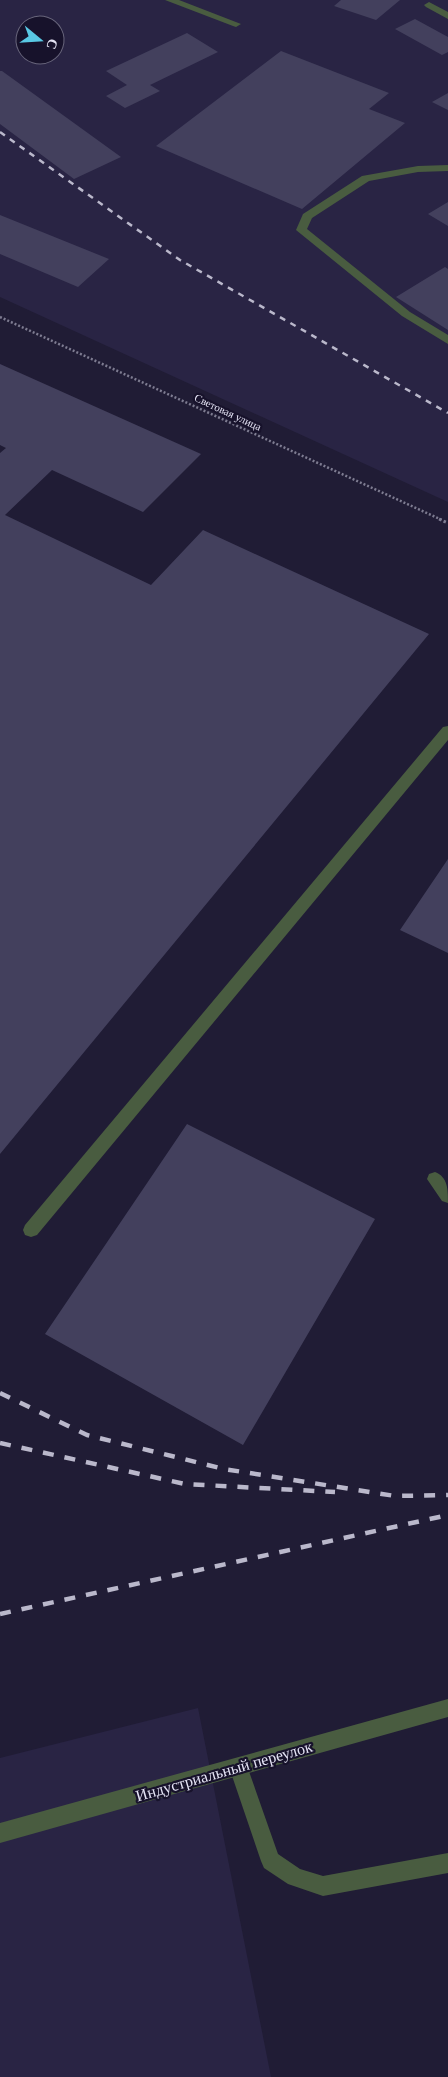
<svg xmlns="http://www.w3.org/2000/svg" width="448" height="2077" viewBox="0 0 448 2077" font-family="Georgia,serif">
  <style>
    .built { fill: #292444; fill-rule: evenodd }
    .building { fill: #43405d }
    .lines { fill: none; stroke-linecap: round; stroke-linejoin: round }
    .path-far1 { stroke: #7e7c91; stroke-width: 2.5; stroke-dasharray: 2 2; stroke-linecap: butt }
    .path { stroke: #7e7c91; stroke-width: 3; stroke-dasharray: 2.5 2.5; stroke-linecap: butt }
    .lane { fill: #495c40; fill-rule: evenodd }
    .street { fill: #495c40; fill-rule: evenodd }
    .rail-far1 { stroke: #bab8cb; stroke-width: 2.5; stroke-dasharray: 6 6; stroke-linecap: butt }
    .rail { stroke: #bab8cb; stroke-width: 4.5; stroke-dasharray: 11 11; stroke-linecap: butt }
    .labels { text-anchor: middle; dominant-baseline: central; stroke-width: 4.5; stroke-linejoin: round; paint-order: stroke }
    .far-street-label { font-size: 11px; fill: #e5e4f5; stroke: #17122b }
    .near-street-label { font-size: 16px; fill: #e5e4f5; stroke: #17122b }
  </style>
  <rect width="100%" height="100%" fill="#201c35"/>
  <path class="built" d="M 0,0 L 448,0 L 448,502 L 0,297 ZM 25,25 L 55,25 L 55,55 L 25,55 Z
    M 198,1708 L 271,2077 L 0,2077 L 0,1758 Z"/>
  <path class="building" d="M 341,0 L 400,0 L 376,20 L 334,6 Z
    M 415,19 L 448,37 L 448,52 L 442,55 L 395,29 Z
    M 187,33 L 218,52 L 150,85 L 160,91 L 125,108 L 106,96 L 127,85 L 106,71 Z
    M 281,51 L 389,93 L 369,109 L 405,123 L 302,209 L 156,146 Z
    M 0,71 L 2,71 L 121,157 L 74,179 L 0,124 Z
    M 448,93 L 448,110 L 432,102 Z
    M 448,202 L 448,226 L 428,214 Z
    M 0,215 L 109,259 L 78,287 L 0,254 Z
    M 445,267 L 448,269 L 448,330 L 396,297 Z
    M 0,364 L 201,454 L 143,512 L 52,470 L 5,515 L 151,585 L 203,530 L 429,634 L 0,1154 L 0,453 L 6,448 L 0,445 Z
    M 448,859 L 448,953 L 400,930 Z
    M 187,1124 L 375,1219 L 243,1445 L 45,1334 Z"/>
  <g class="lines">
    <path class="path-far1" d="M 0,317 L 442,520"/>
    <path class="path" d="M 439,519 L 448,523"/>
    <path class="lane" d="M 165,0 L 179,0 L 241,24 L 236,27 L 233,26 Z
      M 429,2 L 448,12 L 448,19 L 426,7 L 424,5 Z
      M 448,165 L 448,171 L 418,172 L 369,181 L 312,218 L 307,229 L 410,312 L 448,335 L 448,344 L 402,316 L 296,230 L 303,214 L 362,176 L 418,166 Z
      M 448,726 L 448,740 L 37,1235 L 31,1237 L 25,1235 L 23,1230 L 25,1225 L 443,727 Z
      M 435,1172 C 448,1177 448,1190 448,1203 L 442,1201 L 427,1179 L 429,1174 Z
      M 238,1758 L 245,1760 L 278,1854 L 300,1869 L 323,1876 L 448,1853 L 448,1873 L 323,1896 L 288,1884 L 264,1868 L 261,1861 L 229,1767 L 231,1760 Z"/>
    <path class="street" d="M 448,1699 L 448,1717 L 0,1843 L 0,1823 Z"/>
    <path class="rail-far1" d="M 0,132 L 180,260 L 448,413"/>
    <path class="rail" d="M 0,1393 L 87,1435 L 224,1469 L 395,1496 L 448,1495
      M 0,1443 L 185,1484 L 335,1492
      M 0,1614 L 448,1515"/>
  </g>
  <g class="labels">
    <g class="far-street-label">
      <text transform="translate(228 412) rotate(25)">Световая улица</text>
    </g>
    <g class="near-street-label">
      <text transform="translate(224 1771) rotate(-16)">Индустриальный переулок</text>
    </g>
  </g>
  <g transform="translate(40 40) rotate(108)"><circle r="24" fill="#17122b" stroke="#69667c"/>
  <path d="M0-4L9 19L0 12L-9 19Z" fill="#59c8e4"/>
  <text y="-8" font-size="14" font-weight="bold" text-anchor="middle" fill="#e5e4f5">С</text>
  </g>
</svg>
